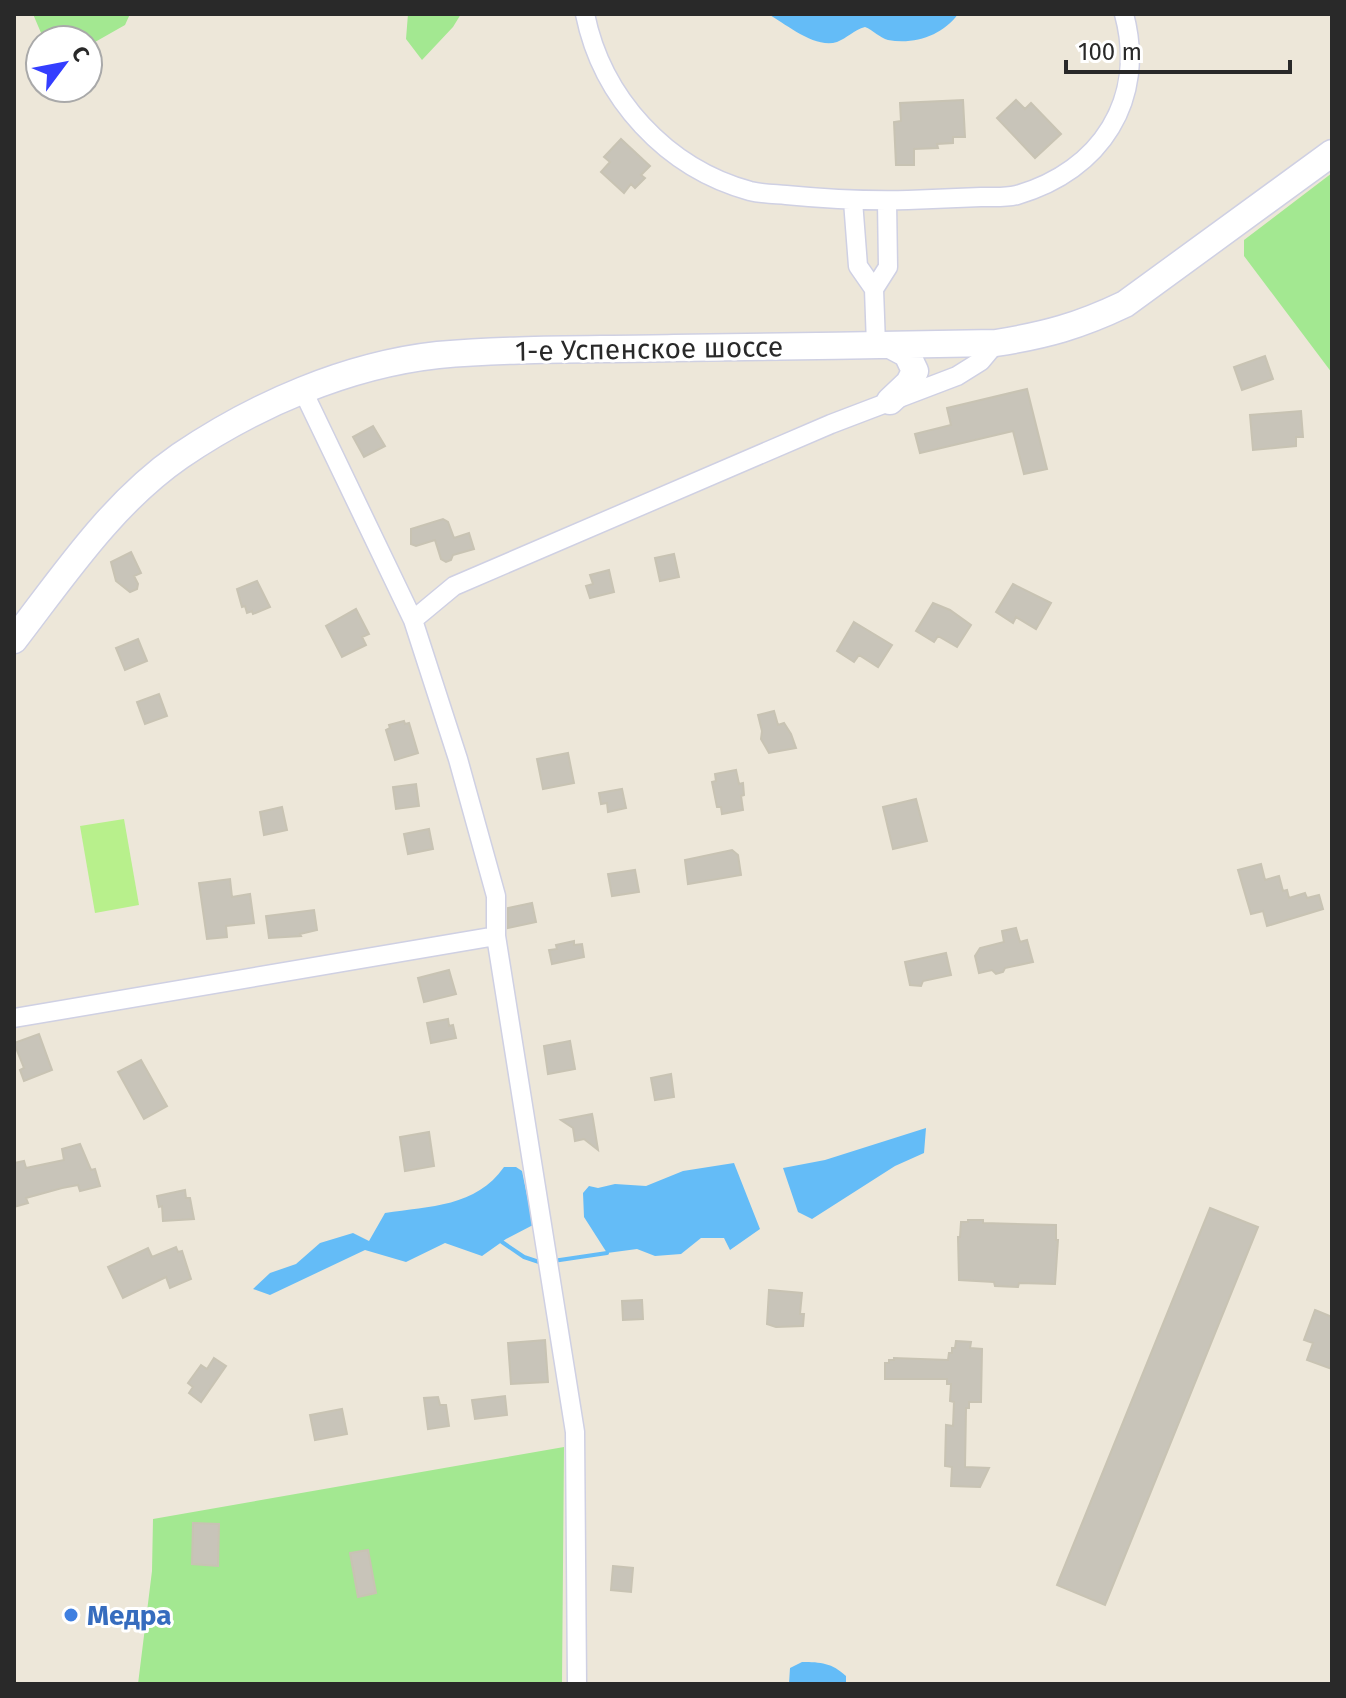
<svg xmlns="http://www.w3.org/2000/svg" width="1346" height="1698" viewBox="0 0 1346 1698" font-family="'Fira Sans',sans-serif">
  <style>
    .green { fill: #a3e891 }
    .pitch { fill: #b8f08c }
    .water { fill: #64bcf7 }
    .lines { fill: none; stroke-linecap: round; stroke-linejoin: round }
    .stream { stroke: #64bcf7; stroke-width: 4 }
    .building { fill: #c8c4b9; stroke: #c8c3b3; stroke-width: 2 }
    .minor-casing { stroke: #cfd0e3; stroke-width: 21 }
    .secondary-casing { stroke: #cfd0e3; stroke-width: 29 }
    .minor { stroke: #fff; stroke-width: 18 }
    .secondary { stroke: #fff; stroke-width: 26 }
    .shop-dot { fill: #3f7fe0; stroke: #fff; stroke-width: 3 }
    .labels { text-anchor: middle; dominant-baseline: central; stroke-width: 6; stroke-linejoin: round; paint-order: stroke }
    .street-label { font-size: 28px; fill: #292929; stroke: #fff }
    .shop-label { font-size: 28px; font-weight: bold; fill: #366cbe; stroke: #fff; text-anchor: start }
  </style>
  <rect width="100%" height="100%" fill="#ede7d9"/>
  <path class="green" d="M 33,14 L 130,14 L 125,25 L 88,46 L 88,40 L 44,40 Z
    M 408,14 L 461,14 L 453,27 L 422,60 L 406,39 Z
    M 1332,173 L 1332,373 L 1244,256 L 1244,240 Z
    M 564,1447 L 562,1684 L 138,1684 L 152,1571 L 153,1519 Z"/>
  <path class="pitch" d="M 124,819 L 139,905 L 95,913 L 80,826 Z"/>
  <path class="water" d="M 768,14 L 958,14 C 943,35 915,45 888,40 C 880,38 873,30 865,27 C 854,30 847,38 837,42 C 815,49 786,24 768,14 Z
    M 926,1128 L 924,1153 L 895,1166 L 812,1219 L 798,1212 L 783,1168 L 825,1160 Z
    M 734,1163 L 760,1229 L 730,1250 L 724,1238 L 701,1238 L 681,1254 L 655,1256 L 637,1249 L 607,1253 L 584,1217 L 583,1193 L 589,1186 L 598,1188 L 615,1184 L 646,1186 L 683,1171 Z
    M 504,1167 L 516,1167 L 522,1171 L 533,1225 L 506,1239 L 482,1256 L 445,1243 L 406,1262 L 365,1250 L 270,1295 L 253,1289 L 270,1273 L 296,1264 L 320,1243 L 353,1233 L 369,1241 L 385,1213 C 430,1206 476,1207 504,1167 Z
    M 802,1662 C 821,1662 832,1663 846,1676 L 846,1684 L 789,1684 L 790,1668 Z"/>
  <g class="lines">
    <path class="stream" d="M 502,1242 L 524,1257 L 539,1262
      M 553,1261 L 607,1253"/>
  </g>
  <path class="building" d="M 963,100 L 965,137 L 953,137 L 953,143 L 937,144 L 938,148 L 914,149 L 914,165 L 896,165 L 894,122 L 901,121 L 900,103 Z
    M 1016,100 L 1025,109 L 1031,103 L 1061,134 L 1035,158 L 997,118 Z
    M 621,139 L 650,166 L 641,175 L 645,178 L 635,188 L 631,184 L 624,193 L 601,172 L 610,162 L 604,157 Z
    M 1265,356 L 1273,379 L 1242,390 L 1234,367 Z
    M 1027,389 L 1047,469 L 1024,474 L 1013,431 L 920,453 L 915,434 L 951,425 L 947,408 Z
    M 1301,411 L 1303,437 L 1296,437 L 1296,446 L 1253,450 L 1250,415 Z
    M 373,426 L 385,446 L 364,457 L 353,437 Z
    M 443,519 L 448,522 L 454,538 L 469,533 L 474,549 L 453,555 L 451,560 L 446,562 L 441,559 L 435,540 L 416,546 L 411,544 L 411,529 Z
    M 131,552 L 141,573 L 134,576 L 138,584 L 137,589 L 130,592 L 116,581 L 111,562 Z
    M 674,554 L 679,577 L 660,581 L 655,558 Z
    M 609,570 L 614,592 L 590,598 L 586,586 L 593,584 L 590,575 Z
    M 257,581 L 270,607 L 253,614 L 252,611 L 247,613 L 245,606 L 242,607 L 237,589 Z
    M 1013,584 L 1051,603 L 1036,629 L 1016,617 L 1013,623 L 996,612 Z
    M 933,603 L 950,610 L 971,625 L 957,647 L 938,636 L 934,642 L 916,631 Z
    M 356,609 L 369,634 L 362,637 L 366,645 L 342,657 L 326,626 Z
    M 854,622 L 892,645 L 878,667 L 859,655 L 854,662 L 837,651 Z
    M 138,639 L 147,661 L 125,670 L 116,648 Z
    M 159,694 L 167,716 L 145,724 L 137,702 Z
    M 774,711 L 778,725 L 784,723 L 791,734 L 796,748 L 769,753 L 761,739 L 762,731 L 758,715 Z
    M 404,721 L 405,724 L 409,723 L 418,753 L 395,760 L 386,730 L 390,728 L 389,725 Z
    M 568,753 L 574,783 L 543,789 L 537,759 Z
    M 736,770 L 739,784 L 743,783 L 744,795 L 741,796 L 743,810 L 722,814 L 721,807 L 717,807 L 712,782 L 716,781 L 715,774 Z
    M 416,784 L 419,806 L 396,809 L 393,787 Z
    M 622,789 L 626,808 L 608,812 L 607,803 L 601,804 L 599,793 Z
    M 916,799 L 927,841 L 893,849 L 883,807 Z
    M 282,807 L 287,830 L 264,835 L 260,812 Z
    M 429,829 L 433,849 L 408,854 L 404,834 Z
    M 732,850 L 738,855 L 741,875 L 688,884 L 685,860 Z
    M 1261,864 L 1265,880 L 1279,876 L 1283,891 L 1287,890 L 1289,898 L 1305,893 L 1307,898 L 1319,895 L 1323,909 L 1267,926 L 1263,911 L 1251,914 L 1238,870 Z
    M 635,870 L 639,892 L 612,896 L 608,874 Z
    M 230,879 L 232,897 L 250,894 L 254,923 L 226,926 L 227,937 L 207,939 L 199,883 Z
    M 532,903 L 536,922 L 508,928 L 508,908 Z
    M 314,910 L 317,930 L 300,934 L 301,936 L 269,938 L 266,916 Z
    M 1016,928 L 1020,942 L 1027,940 L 1033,962 L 1005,968 L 1003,972 L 996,974 L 992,970 L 979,973 L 975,956 L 980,948 L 1004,942 L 1002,931 Z
    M 574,941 L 574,945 L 582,944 L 584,957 L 552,964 L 549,950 L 557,949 L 556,945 Z
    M 946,953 L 951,975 L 923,981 L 921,986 L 910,985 L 905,962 Z
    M 449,970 L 456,994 L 424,1002 L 418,978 Z
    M 448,1019 L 449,1026 L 453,1025 L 456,1038 L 431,1043 L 427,1023 Z
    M 39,1034 L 52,1070 L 24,1081 L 20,1070 L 24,1068 L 14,1043 Z
    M 570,1041 L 575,1069 L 548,1074 L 544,1046 Z
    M 141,1060 L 167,1106 L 144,1119 L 118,1072 Z
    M 671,1074 L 674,1097 L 655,1100 L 651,1078 Z
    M 592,1114 L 593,1119 L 598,1150 L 584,1139 L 575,1141 L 573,1128 L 561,1120 Z
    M 429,1132 L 434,1166 L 405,1171 L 400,1137 Z
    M 80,1144 L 91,1170 L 95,1169 L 100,1186 L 80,1191 L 78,1185 L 62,1188 L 26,1198 L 28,1203 L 14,1207 L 14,1163 L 24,1161 L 26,1168 L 64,1160 L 62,1149 Z
    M 185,1190 L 186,1198 L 190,1198 L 194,1219 L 163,1221 L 162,1206 L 159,1207 L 157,1196 Z
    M 1210,1208 L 1258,1227 L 1105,1605 L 1057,1585 Z
    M 968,1220 L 983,1220 L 983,1223 L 1056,1225 L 1056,1240 L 1058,1240 L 1055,1284 L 1019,1283 L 1018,1287 L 995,1286 L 994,1282 L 959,1280 L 958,1237 L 960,1237 L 961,1222 L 968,1222 Z
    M 176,1247 L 178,1252 L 182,1251 L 191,1279 L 170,1288 L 166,1277 L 123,1298 L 108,1267 L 148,1248 L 152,1257 Z
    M 769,1290 L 802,1293 L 800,1314 L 804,1314 L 803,1326 L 776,1327 L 767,1324 Z
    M 642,1300 L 643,1319 L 623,1320 L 622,1301 Z
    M 1315,1310 L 1332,1317 L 1332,1369 L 1307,1360 L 1313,1343 L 1304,1340 Z
    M 545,1340 L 548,1382 L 511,1384 L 508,1343 Z
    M 956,1341 L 971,1342 L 970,1348 L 982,1349 L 981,1402 L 969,1402 L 969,1408 L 966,1408 L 965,1467 L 989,1468 L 980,1487 L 951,1486 L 952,1467 L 945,1466 L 946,1425 L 953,1426 L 954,1402 L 950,1401 L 951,1384 L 947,1384 L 947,1379 L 885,1379 L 885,1363 L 889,1363 L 889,1360 L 894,1360 L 894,1358 L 948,1360 L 949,1353 L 952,1353 L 952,1348 L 955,1348 Z
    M 214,1358 L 226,1366 L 201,1402 L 189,1393 L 193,1387 L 188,1383 L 201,1365 L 207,1369 Z
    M 505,1396 L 507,1415 L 475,1419 L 472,1400 Z
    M 438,1397 L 440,1405 L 446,1405 L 449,1426 L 428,1429 L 424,1398 Z
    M 342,1409 L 347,1434 L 315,1440 L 310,1415 Z
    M 193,1523 L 219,1524 L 218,1566 L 192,1564 Z
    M 368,1550 L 376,1593 L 358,1597 L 350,1553 Z
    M 613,1566 L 633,1568 L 631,1592 L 611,1590 Z"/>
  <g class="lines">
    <defs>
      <path id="minor" d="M 585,14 C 602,98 666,168 750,191 C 762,194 775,194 786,195 C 827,199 867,201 908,200 C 932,199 956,198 981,197 C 992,197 1006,198 1017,195 C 1101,171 1147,99 1124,14
        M 853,201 L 858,266 L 874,289
        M 876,345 L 874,289 L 888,267 L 887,201
        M 413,620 L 454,586 L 831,424 L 957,376 L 981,361 L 996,343
        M 496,936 L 575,1432 L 577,1684
        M 14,1018 L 496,936 L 496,896 L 458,759 L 413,620 L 303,391"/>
      <path id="secondary" d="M 890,345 L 907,354 L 915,371 L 909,383 L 890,401
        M 14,640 C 64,575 112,503 180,456 C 255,405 347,365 438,355 C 516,348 596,350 674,348 C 781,347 889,345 996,343 C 1046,335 1079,326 1125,304 L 1332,153"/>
    </defs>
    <use href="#minor" class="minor-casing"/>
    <use href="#secondary" class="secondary-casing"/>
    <use href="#minor" class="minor"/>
    <use href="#secondary" class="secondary"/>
  </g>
  <circle class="shop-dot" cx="71" cy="1615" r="8"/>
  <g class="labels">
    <g class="street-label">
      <text transform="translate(649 349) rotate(-1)">1-е Успенское шоссе</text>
    </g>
    <g class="shop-label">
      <text x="87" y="1615">Медра</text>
    </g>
  </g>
  <rect width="1346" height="1698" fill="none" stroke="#292929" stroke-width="32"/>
  <g transform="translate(64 64) rotate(58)"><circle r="38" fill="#ffffff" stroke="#a9a9a9" stroke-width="2"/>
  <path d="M0-6L14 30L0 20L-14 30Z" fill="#343eff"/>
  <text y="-12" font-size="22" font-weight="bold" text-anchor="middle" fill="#292929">С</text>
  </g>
  <path d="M1066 60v12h224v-12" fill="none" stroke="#292929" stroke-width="4"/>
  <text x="1078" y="60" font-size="24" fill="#292929" stroke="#ffffff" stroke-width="6" paint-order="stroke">100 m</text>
</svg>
